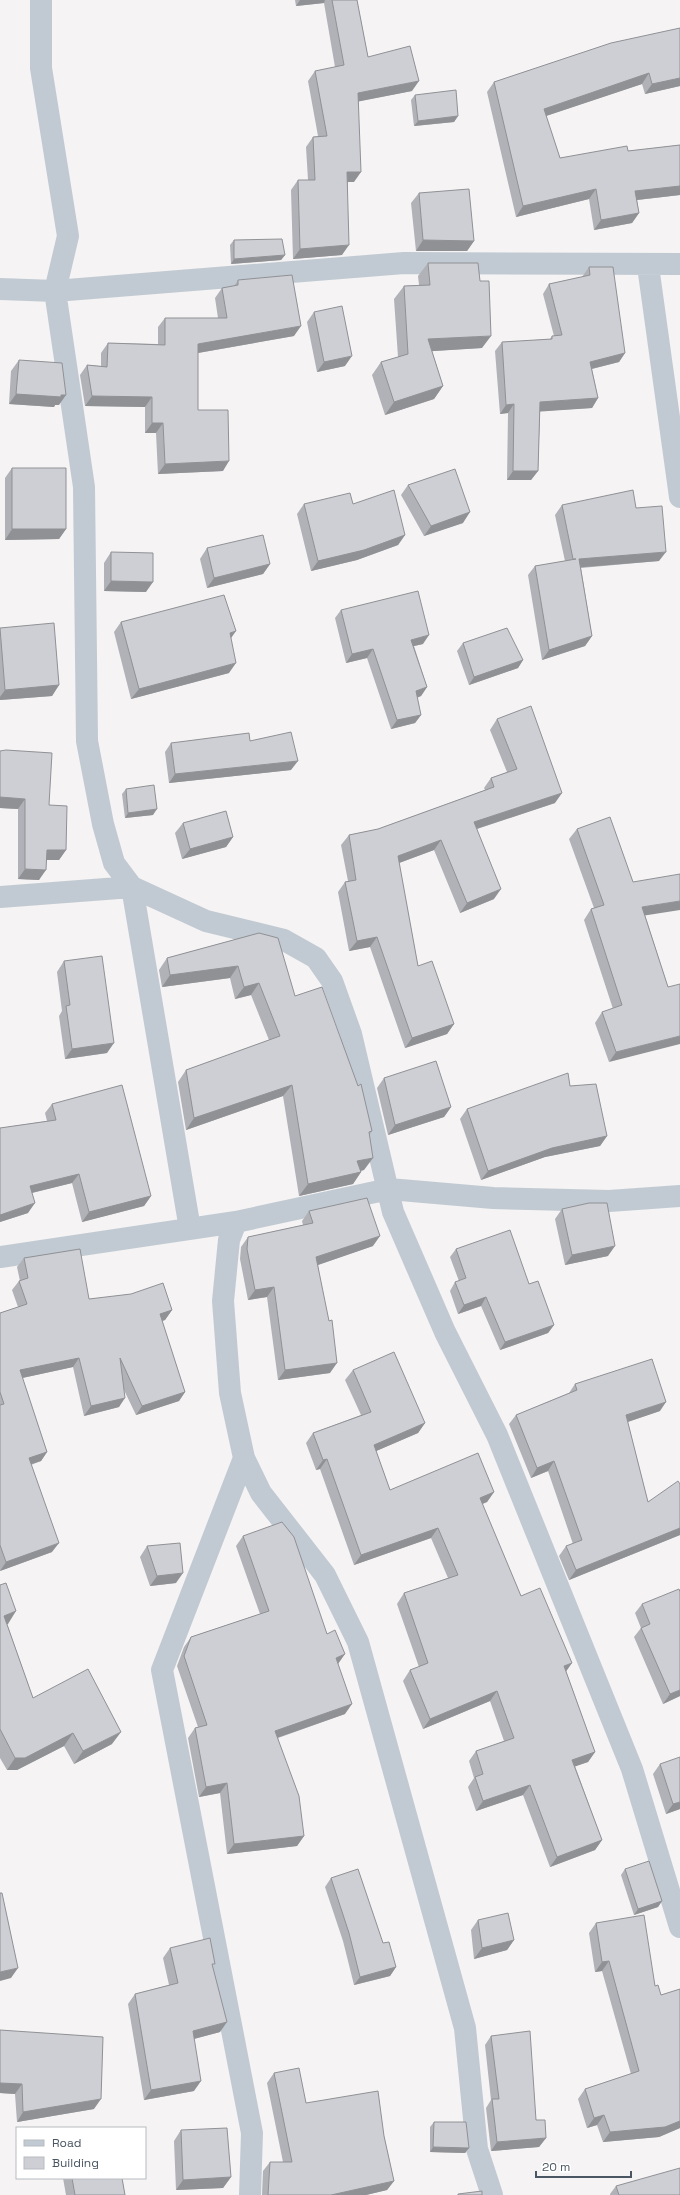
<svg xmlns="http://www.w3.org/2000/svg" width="680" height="2195" viewBox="0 0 680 2195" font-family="'Space Grotesk',sans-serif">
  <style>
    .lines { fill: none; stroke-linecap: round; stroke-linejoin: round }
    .minor { stroke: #c1cad2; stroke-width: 22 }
    .wall { fill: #b0b2b7 }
    .shaded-wall { fill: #909195 }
    .building { fill: #cdcfd5; stroke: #909195 }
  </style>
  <rect width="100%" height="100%" fill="#f5f3f3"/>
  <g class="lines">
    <path class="minor" d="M 41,0 L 41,68 L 68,236 L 55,291 L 84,487 L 87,741 L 103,824 L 114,863 L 132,887 L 206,921 L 284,940 L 316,958 L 332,981 L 351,1034 L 393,1212 L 445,1332 L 497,1435 L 632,1769 L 680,1927
      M 648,266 L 680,497
      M 0,289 L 55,291 L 404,263 L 680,264
      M 0,897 L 132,887 L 190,1229
      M 236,1222 L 229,1240 L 223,1301 L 230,1393 L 244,1458 L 261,1493 L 325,1575 L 358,1642 L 465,2028 L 477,2149 L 492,2195
      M 0,1257 L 236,1222 L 389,1189 L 493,1198 L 609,1201 L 680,1196
      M 244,1458 L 162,1670 L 252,2133 L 250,2195"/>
  </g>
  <path class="wall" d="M 295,0 L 357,0 L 368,57 L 412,91 L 359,101 L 354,182 L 348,182 L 342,255 L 293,259 L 291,190 L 298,180 L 308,180 L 306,147 L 313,137 L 318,136 L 308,81 L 315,71 L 335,67 L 324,3 L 296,6 Z
    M 680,28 L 680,86 L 645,94 L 642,84 L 546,116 L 560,158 L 628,151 L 680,145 L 680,195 L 637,200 L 639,213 L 632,223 L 594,230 L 589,199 L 516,217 L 487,92 L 494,82 Z
    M 415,95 L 458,116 L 454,122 L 414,126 L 411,100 Z
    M 419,193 L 474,241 L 467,251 L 416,251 L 411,203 Z
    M 234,240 L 285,255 L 281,260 L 231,264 L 230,245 Z
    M 428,263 L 482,348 L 432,351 L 443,386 L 434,399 L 385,415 L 372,375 L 381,362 L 398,357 L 394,299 L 404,286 L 419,285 L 418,276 Z
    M 589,267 L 625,353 L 619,362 L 592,369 L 598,398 L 592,408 L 540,411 L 538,471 L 531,480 L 507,480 L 508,413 L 500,414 L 495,351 L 502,342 L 550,339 L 552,336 L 554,336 L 543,294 L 549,284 L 582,277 Z
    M 238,280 L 294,336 L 198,353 L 198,410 L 223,471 L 158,474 L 156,433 L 145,433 L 145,407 L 85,406 L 80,375 L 87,365 L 101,366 L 101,353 L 108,343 L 158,344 L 158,327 L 165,318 L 218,318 L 215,298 L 222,288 L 234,286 Z
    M 314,312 L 345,366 L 317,372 L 307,322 Z
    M 19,360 L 59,405 L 55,405 L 54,407 L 9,404 L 11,371 Z
    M 12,468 L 66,529 L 59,539 L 5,540 L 5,478 Z
    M 408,485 L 463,523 L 424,536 L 401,495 Z
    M 304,504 L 353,504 L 405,535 L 398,545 L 357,560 L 311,571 L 297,514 Z
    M 562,505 L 636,508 L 659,561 L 581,568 L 592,636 L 585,646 L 542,660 L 528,575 L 535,566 L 565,561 L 555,515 Z
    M 207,548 L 270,564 L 263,574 L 207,588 L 200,559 Z
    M 111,552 L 146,592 L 104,591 L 104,563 Z
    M 341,610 L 423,644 L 414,646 L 427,687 L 421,696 L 417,698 L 421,715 L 415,723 L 391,729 L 367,658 L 346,663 L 335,618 Z
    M 121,622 L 231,638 L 229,673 L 131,699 L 114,632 Z
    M 0,628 L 59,685 L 52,696 L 0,700 Z
    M 463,643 L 523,660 L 518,668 L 469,685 L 457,651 Z
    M 497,719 L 555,803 L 477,829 L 494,899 L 460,913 L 434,850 L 399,863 L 418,966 L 454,1024 L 447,1034 L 405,1048 L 370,947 L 349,951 L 338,892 L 345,882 L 348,881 L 341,845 L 349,835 L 378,829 L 485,790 L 484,788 L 491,778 L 507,772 L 490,730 Z
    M 250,741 L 291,770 L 169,783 L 165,752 L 171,743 Z
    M 0,751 L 49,805 L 66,850 L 59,860 L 47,860 L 39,880 L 18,879 L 18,809 L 0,808 Z
    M 126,789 L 153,815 L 125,818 L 122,794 Z
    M 183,823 L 233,837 L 226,847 L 182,859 L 175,833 Z
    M 577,829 L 645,915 L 668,987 L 609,1062 L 595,1023 L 602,1012 L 613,1009 L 584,920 L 591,909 L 594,908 L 569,839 Z
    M 259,933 L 295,996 L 372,1131 L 369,1136 L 364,1170 L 361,1171 L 361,1172 L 353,1184 L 299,1196 L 283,1096 L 186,1130 L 178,1082 L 186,1070 L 269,1040 L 251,995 L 235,999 L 230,978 L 162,987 L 159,970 L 167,958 Z
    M 64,961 L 107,1053 L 65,1059 L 59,1016 L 62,1011 L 57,972 Z
    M 384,1078 L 451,1107 L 444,1117 L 388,1135 L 377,1088 Z
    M 570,1086 L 607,1136 L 600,1146 L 545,1157 L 481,1180 L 460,1119 L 467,1109 Z
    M 52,1104 L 151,1196 L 144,1206 L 82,1222 L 72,1183 L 32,1193 L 28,1213 L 0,1222 L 0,1128 L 47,1121 L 45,1113 Z
    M 562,1209 L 608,1256 L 565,1265 L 555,1219 Z
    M 309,1211 L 373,1246 L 318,1265 L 330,1373 L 278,1380 L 267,1297 L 248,1300 L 240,1259 L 241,1247 L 248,1237 L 303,1225 L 302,1221 Z
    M 456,1249 L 529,1284 L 554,1325 L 548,1333 L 500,1350 L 481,1306 L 458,1314 L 450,1291 L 455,1282 L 459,1281 L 450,1257 Z
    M 24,1258 L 89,1299 L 172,1310 L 165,1320 L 162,1321 L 185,1392 L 179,1401 L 136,1415 L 124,1390 L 119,1407 L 84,1416 L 73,1367 L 22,1378 L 47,1452 L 41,1461 L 31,1465 L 52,1552 L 0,1571 L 0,1313 L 18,1307 L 12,1290 L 19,1281 L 20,1281 L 17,1267 Z
    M 353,1370 L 425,1423 L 418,1433 L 376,1451 L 390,1490 L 494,1492 L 487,1502 L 482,1504 L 521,1596 L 566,1671 L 595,1752 L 588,1762 L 575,1766 L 602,1840 L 595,1850 L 550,1867 L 523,1795 L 476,1811 L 468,1787 L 474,1778 L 469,1761 L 476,1751 L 504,1741 L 490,1701 L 423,1729 L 403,1681 L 410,1670 L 419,1667 L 397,1604 L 404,1593 L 448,1578 L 431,1538 L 354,1565 L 320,1469 L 316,1470 L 306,1443 L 313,1433 L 361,1415 L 345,1380 Z
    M 575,1384 L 660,1411 L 627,1422 L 648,1502 L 680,1484 L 680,1535 L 569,1580 L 559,1556 L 566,1546 L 573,1544 L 548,1471 L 531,1478 L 509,1424 L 516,1415 L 569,1393 Z
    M 243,1536 L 327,1634 L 338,1664 L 345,1714 L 278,1738 L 304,1836 L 297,1846 L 227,1854 L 220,1793 L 199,1797 L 188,1738 L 195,1728 L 198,1727 L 177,1666 L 184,1647 L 191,1637 L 260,1614 L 236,1546 Z
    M 147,1546 L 176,1583 L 150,1586 L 140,1557 Z
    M 0,1585 L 8,1624 L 7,1624 L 33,1698 L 112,1744 L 74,1764 L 64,1746 L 17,1770 L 7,1770 L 0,1758 Z
    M 642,1604 L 680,1696 L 663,1704 L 634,1637 L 641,1628 L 635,1613 Z
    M 660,1764 L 680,1809 L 666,1814 L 653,1774 Z
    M 625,1869 L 662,1901 L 658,1907 L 634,1915 L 621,1875 Z
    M 331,1878 L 383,1943 L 396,1967 L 390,1976 L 354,1985 L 343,1941 L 325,1887 Z
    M 478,1920 L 514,1940 L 507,1950 L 474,1959 L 471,1930 Z
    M 596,1923 L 655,1986 L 661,1995 L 680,1989 L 680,2128 L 659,2137 L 603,2142 L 597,2125 L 587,2128 L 578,2099 L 585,2089 L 631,2074 L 602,1971 L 595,1972 L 589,1933 Z
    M 170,1948 L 213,1967 L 220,2032 L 194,2039 L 194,2091 L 144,2100 L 128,2004 L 135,1994 L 169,1985 L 163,1958 Z
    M 0,2030 L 94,2109 L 17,2122 L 15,2094 L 0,2093 Z
    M 491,2036 L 546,2138 L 539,2147 L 491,2151 L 486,2108 L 491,2100 L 485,2045 Z
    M 274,2073 L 306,2103 L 384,2136 L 394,2181 L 387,2190 L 366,2195 L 262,2195 L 263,2171 L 270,2162 L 283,2162 L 267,2083 Z
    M 434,2122 L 469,2148 L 465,2153 L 430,2152 L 430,2127 Z
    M 181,2130 L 231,2177 L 223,2188 L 176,2190 L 174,2141 Z
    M 63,2178 L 122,2178 L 125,2195 L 66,2195 Z
    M 616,2186 L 680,2195 L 610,2195 L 610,2194 Z"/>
  <path class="shaded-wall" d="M 300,0 L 325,0 L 324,3 L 296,6 Z
    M 649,73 L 642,84 L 537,119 L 544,109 Z
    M 680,78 L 680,86 L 645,94 L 652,84 Z
    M 419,81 L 412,91 L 351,103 L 358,93 Z
    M 458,116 L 454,122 L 414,126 L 418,121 Z
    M 347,172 L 361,172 L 354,182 L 340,182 Z
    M 680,186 L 680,195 L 628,201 L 635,191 Z
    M 596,189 L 589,199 L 516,217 L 523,206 Z
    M 639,213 L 632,223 L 594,230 L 601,220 Z
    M 423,240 L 474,241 L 467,251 L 416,251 Z
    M 349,245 L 342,255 L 293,259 L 300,249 Z
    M 285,255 L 281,260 L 231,264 L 234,259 Z
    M 301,326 L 294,336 L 192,354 L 198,344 Z
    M 491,336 L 482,348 L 419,352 L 428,339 Z
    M 625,353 L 619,362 L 583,371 L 590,362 Z
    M 352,356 L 345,366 L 317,372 L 324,362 Z
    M 443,386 L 434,399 L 385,415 L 394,402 Z
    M 16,394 L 61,395 L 66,395 L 59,405 L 55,405 L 54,407 L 9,404 Z
    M 92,396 L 152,397 L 145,407 L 85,406 Z
    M 598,398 L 592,408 L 534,412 L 540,402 Z
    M 514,404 L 508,413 L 500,414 L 506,405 Z
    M 152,423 L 163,423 L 156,433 L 145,433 Z
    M 229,461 L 223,471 L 158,474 L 165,464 Z
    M 513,471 L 538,471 L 531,480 L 507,480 Z
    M 470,512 L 463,523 L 424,536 L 431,526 Z
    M 12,529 L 66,529 L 59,539 L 5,540 Z
    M 405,535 L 398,545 L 357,560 L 311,571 L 318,561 Z
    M 666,552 L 659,561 L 572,568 L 579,559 Z
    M 270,564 L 263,574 L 207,588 L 214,578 Z
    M 111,581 L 153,582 L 146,592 L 104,591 Z
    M 236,631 L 229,641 L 230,633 Z
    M 429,635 L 423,644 L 405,648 L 411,640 Z
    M 592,636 L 585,646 L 542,660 L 549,650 Z
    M 373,649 L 367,658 L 346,663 L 352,654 Z
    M 523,660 L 518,668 L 469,685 L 474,677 Z
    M 236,663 L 229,673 L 131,699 L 139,689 Z
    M 59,685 L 52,696 L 0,700 L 0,697 L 5,690 Z
    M 427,687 L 421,696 L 410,700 L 416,691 Z
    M 421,715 L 415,723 L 391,729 L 397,720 Z
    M 298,761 L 291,770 L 169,783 L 175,774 Z
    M 562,793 L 555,803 L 467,832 L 474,822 Z
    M 0,797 L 25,799 L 18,809 L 0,808 Z
    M 157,809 L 153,815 L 125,818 L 128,813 Z
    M 233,837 L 226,847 L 182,859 L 190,849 Z
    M 441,840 L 434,850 L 391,866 L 398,856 Z
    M 47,850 L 66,850 L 59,860 L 40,860 Z
    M 25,869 L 46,870 L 39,880 L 18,879 Z
    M 501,889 L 494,899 L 460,913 L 467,903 Z
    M 680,901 L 680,910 L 635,917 L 642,907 Z
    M 377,937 L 370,947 L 349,951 L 357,941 Z
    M 238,966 L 230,978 L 162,987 L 170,975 Z
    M 259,983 L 251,995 L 235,999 L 244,987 Z
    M 454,1024 L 447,1034 L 405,1048 L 412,1038 Z
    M 680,1036 L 680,1044 L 609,1062 L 616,1052 Z
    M 114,1043 L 107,1053 L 65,1059 L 72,1049 Z
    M 292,1085 L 283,1096 L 186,1130 L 194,1118 Z
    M 451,1107 L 444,1117 L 388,1135 L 395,1125 Z
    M 607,1136 L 600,1146 L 545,1157 L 481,1180 L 488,1171 L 552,1148 Z
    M 373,1158 L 364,1170 L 349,1173 L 357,1161 Z
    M 361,1172 L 353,1184 L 299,1196 L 308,1184 Z
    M 79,1174 L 72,1183 L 23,1195 L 30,1186 Z
    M 151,1196 L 144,1206 L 82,1222 L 89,1212 Z
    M 35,1203 L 28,1213 L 0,1222 L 0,1215 Z
    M 380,1236 L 373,1246 L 309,1268 L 316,1257 Z
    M 615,1246 L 608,1256 L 565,1265 L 572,1255 Z
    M 274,1287 L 267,1297 L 248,1300 L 255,1290 Z
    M 486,1297 L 481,1306 L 458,1314 L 464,1305 Z
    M 172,1310 L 165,1320 L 153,1324 L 160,1314 Z
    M 554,1325 L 548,1333 L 500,1350 L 505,1342 Z
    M 79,1358 L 73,1367 L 13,1380 L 20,1370 Z
    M 337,1363 L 330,1373 L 278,1380 L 285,1370 Z
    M 185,1392 L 179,1401 L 136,1415 L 142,1406 Z
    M 125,1398 L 119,1407 L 84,1416 L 91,1406 Z
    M 666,1402 L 660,1411 L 619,1425 L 626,1415 Z
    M 425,1423 L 418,1433 L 367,1455 L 374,1445 Z
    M 47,1452 L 41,1461 L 22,1467 L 29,1458 Z
    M 327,1459 L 320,1469 L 316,1470 L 323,1460 Z
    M 554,1461 L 548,1471 L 531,1478 L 537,1468 Z
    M 494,1492 L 487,1502 L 473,1508 L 480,1498 Z
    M 438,1528 L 431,1538 L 354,1565 L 361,1555 Z
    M 680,1528 L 680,1535 L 569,1580 L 576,1570 Z
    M 59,1543 L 52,1552 L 0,1571 L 6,1562 Z
    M 183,1573 L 176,1583 L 150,1586 L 157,1576 Z
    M 16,1611 L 8,1624 L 0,1626 L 4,1616 Z
    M 345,1654 L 338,1664 L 336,1658 Z
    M 572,1663 L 565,1673 L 564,1666 Z
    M 680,1690 L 680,1696 L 663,1704 L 670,1694 Z
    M 497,1691 L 490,1701 L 423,1729 L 430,1719 Z
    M 352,1704 L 345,1714 L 268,1741 L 275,1731 Z
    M 121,1732 L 112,1744 L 74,1764 L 83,1751 Z
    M 73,1733 L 64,1746 L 17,1770 L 7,1770 L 15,1758 Z
    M 595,1752 L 588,1762 L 565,1770 L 572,1760 Z
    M 227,1783 L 220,1793 L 199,1797 L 206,1787 Z
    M 530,1785 L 523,1795 L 476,1811 L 483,1801 Z
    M 680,1802 L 680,1809 L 666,1814 L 673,1804 Z
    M 304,1836 L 297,1846 L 227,1854 L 234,1844 Z
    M 602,1840 L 595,1850 L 550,1867 L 557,1857 Z
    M 662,1901 L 658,1907 L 634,1915 L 638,1909 Z
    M 514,1940 L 507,1950 L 474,1959 L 482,1948 Z
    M 609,1961 L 602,1971 L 595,1972 L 602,1962 Z
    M 396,1967 L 390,1976 L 354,1985 L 360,1977 Z
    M 18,1968 L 11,1978 L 0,1981 L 0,1972 Z
    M 227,2022 L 220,2032 L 186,2041 L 193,2031 Z
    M 201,2081 L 194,2091 L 144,2100 L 151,2090 Z
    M 0,2083 L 22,2084 L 15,2094 L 0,2093 Z
    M 101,2099 L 94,2109 L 17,2122 L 23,2112 Z
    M 604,2115 L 597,2125 L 587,2128 L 594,2118 Z
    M 680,2121 L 680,2128 L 659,2137 L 603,2142 L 610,2132 Z
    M 546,2138 L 539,2147 L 491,2151 L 497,2142 Z
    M 433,2147 L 469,2148 L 465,2153 L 430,2152 Z
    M 231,2177 L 223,2188 L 176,2190 L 183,2180 Z
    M 394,2181 L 387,2190 L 366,2195 L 331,2195 Z"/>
  <path class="building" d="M 332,0 L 357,0 L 368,57 L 410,46 L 419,81 L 358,93 L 361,172 L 347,172 L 349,245 L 300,249 L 298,180 L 315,180 L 313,137 L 327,136 L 315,71 L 344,65 Z
    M 680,28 L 680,78 L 652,84 L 649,73 L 544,109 L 560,158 L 627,146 L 628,151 L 680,145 L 680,186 L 635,191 L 639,213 L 601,220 L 596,189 L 523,206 L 494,82 L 611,43 Z
    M 456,90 L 458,116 L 418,121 L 415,95 Z
    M 469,189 L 474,241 L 423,240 L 419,193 Z
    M 282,239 L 285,255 L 234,259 L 234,240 Z
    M 428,263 L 478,263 L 480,281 L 489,281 L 491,336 L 428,339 L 443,386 L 394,402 L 381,362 L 408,354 L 404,286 L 430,285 Z
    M 589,267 L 613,267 L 625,353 L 590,362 L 598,398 L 540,402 L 538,471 L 513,471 L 514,404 L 506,405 L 502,342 L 552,339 L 552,336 L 562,335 L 549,284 L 590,275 Z
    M 292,275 L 301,326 L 198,344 L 198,410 L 228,410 L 229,461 L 165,464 L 163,423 L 152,423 L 152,397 L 92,396 L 87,365 L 107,367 L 108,343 L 165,345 L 165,318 L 227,318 L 222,288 L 238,285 L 238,280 Z
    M 342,306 L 352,356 L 324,362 L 314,312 Z
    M 19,360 L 62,363 L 66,395 L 61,395 L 61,397 L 16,394 Z
    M 12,468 L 66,468 L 66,529 L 12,529 Z
    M 455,469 L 470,512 L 431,526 L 408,485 Z
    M 394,490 L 405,535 L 364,550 L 318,561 L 304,504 L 350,493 L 353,504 Z
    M 633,490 L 636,508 L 662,506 L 666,552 L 579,559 L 592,636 L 549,650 L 535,566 L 576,559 L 573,559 L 562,505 Z
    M 263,535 L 270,564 L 214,578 L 207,548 Z
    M 111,552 L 153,553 L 153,582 L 111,581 Z
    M 418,591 L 429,635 L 411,640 L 427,687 L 416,691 L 421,715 L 397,720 L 373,649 L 352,654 L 341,610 Z
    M 224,595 L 236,631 L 230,633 L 236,663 L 139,689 L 121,622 Z
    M 54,623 L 59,685 L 5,690 L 0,628 Z
    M 507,628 L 523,660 L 474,677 L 463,643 Z
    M 531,706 L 562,793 L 474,822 L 501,889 L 467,903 L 441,840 L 398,856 L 418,966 L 432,961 L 454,1024 L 412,1038 L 377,937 L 357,941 L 345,882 L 356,880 L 349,835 L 378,829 L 494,787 L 491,778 L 517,769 L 497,719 Z
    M 291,732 L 298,761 L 175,774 L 171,743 L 249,733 L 250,741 Z
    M 6,750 L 52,753 L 49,805 L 67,806 L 66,850 L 47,850 L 46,870 L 25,869 L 25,799 L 0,797 L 0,751 Z
    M 154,785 L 157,809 L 128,813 L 126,789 Z
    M 226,811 L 233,837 L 190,849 L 183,823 Z
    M 610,817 L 633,882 L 680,874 L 680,901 L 642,907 L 668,987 L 680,984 L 680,1036 L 616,1052 L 602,1012 L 622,1005 L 591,909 L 604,905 L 577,829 Z
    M 259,933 L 278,938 L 295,996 L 322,987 L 358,1086 L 361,1084 L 372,1131 L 369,1132 L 373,1158 L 357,1161 L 361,1172 L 308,1184 L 292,1085 L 194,1118 L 186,1070 L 280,1036 L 259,983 L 244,987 L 238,966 L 170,975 L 167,958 Z
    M 102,956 L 114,1043 L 72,1049 L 66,1006 L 70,1005 L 64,961 Z
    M 436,1061 L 451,1107 L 395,1125 L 384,1078 Z
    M 568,1073 L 570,1086 L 596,1084 L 607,1136 L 552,1148 L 488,1171 L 467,1109 Z
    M 122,1085 L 151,1196 L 89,1212 L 79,1174 L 30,1186 L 35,1203 L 0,1215 L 0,1128 L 56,1120 L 52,1104 Z
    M 367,1198 L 380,1236 L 316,1257 L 329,1321 L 332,1320 L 337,1363 L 285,1370 L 274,1287 L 255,1290 L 247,1249 L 248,1237 L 313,1223 L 309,1211 Z
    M 589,1203 L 607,1203 L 615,1246 L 572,1255 L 562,1209 Z
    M 510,1230 L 529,1284 L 538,1281 L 554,1325 L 505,1342 L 486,1297 L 464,1305 L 455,1282 L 466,1278 L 456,1249 Z
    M 80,1249 L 89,1299 L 131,1294 L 163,1283 L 172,1310 L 160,1314 L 185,1392 L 142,1406 L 120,1358 L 125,1398 L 91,1406 L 79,1358 L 20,1370 L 47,1452 L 29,1458 L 59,1543 L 6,1562 L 0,1545 L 0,1405 L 4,1404 L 0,1392 L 0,1313 L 27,1304 L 19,1281 L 28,1278 L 24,1258 Z
    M 394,1352 L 425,1423 L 374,1445 L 390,1490 L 478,1453 L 494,1492 L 480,1498 L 521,1596 L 540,1588 L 572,1663 L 564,1666 L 595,1752 L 572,1760 L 602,1840 L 557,1857 L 530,1785 L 483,1801 L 475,1777 L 483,1774 L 476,1751 L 514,1738 L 497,1691 L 430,1719 L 410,1670 L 428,1663 L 404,1593 L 458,1575 L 438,1528 L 361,1555 L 327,1459 L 323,1460 L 313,1433 L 371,1412 L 353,1370 Z
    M 652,1359 L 666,1402 L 626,1415 L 648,1502 L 678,1481 L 680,1484 L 680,1528 L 576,1570 L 566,1546 L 582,1540 L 554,1461 L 537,1468 L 516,1415 L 577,1390 L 575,1384 Z
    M 282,1522 L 294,1537 L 327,1634 L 335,1630 L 345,1654 L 336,1658 L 352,1704 L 275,1731 L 299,1796 L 304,1836 L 234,1844 L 227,1783 L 206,1787 L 195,1728 L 207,1725 L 184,1656 L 191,1637 L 269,1611 L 243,1536 Z
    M 180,1543 L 183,1573 L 157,1576 L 147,1546 Z
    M 6,1583 L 16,1611 L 4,1616 L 33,1698 L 88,1669 L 121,1732 L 83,1751 L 73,1733 L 25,1758 L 15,1758 L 0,1729 L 0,1585 Z
    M 679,1589 L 680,1592 L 680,1690 L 670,1694 L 641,1628 L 650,1624 L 642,1604 Z
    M 680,1757 L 680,1802 L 673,1804 L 660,1764 Z
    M 649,1861 L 662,1901 L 638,1909 L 625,1869 Z
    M 358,1869 L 383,1943 L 389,1942 L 396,1967 L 360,1977 L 349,1933 L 331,1878 Z
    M 0,1893 L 2,1893 L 18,1968 L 0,1972 Z
    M 508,1913 L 514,1940 L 482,1948 L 478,1920 Z
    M 644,1915 L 655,1986 L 658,1985 L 661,1995 L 680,1989 L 680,2121 L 665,2127 L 610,2132 L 604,2115 L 594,2118 L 585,2089 L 639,2071 L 609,1961 L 602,1962 L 596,1923 Z
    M 210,1938 L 215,1964 L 212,1964 L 227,2022 L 193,2031 L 201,2081 L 151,2090 L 135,1994 L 178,1983 L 170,1948 Z
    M 0,2030 L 103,2037 L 101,2099 L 23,2112 L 22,2084 L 0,2083 Z
    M 530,2031 L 536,2120 L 545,2120 L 546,2138 L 497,2142 L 492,2099 L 499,2099 L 491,2036 Z
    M 299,2068 L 306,2103 L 378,2091 L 384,2136 L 394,2181 L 331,2195 L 268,2195 L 270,2162 L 292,2162 L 274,2073 Z
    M 434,2122 L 466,2122 L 469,2148 L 433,2147 Z
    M 227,2128 L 231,2177 L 183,2180 L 181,2130 Z
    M 680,2168 L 680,2195 L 619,2195 L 616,2186 Z
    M 72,2178 L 122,2178 L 125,2195 L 75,2195 Z
    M 482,2191 L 482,2195 L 458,2195 L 458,2194 Z"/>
  <rect x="16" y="2127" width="130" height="52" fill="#ffffff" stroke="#b7bbc0"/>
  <rect x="24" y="2140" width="20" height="6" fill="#c1cad2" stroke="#b7bbc0"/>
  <text x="52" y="2147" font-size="12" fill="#4a5661">Road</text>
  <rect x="24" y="2157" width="20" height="12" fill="#cdcfd5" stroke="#b7bbc0"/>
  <text x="52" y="2167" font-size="12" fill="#4a5661">Building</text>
  <path d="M536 2171v6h95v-6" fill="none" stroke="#4a5661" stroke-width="2"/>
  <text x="542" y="2171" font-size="12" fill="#4a5661" stroke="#ffffff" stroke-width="3" paint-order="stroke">20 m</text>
</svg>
